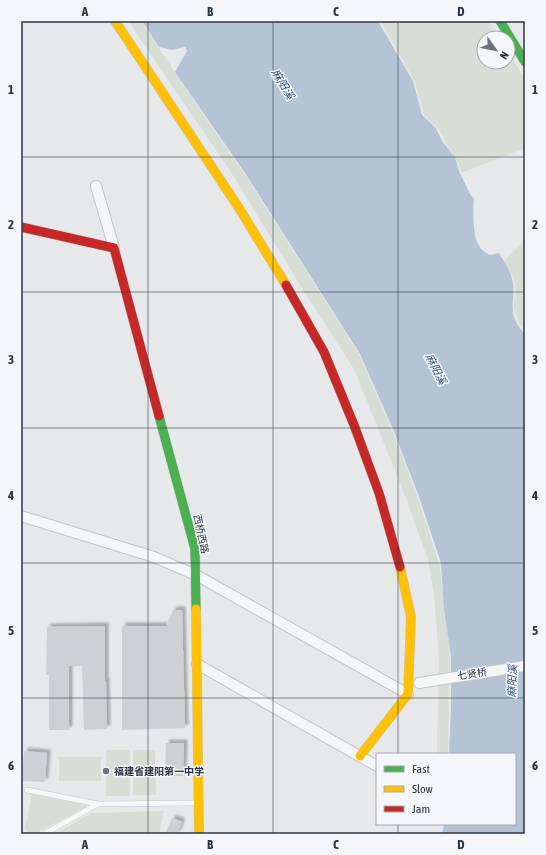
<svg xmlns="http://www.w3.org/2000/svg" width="546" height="855" viewBox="0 0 546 855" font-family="'Asap Condensed','Noto Sans SC',sans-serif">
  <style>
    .green { fill: #d6ded6 }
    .water { fill: #b4c4d5 }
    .building { fill: #ced0d3; filter: url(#shadow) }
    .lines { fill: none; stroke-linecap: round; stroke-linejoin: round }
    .lane-casing { stroke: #c4c6c8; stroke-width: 6 }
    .street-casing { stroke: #c4c6c8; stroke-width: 12 }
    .fast-casing { stroke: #c4c6c8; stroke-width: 10 }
    .slow-casing { stroke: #c4c6c8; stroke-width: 10 }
    .jam-casing { stroke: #c4c6c8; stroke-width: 10 }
    .lane { stroke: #f5f6f7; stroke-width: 5 }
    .street { stroke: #f5f6f7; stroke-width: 10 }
    .fast { stroke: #4caf50; stroke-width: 9 }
    .slow { stroke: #ffc107; stroke-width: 9 }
    .jam { stroke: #c62828; stroke-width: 9 }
    .grid { fill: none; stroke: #2b3445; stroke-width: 1; stroke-opacity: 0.55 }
    .poi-dot { fill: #6c737f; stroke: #f4f6f9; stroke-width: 1.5 }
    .labels { text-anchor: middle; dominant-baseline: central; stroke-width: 3; stroke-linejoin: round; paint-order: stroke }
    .street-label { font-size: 10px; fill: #2b3445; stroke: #f4f6f9 }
    .poi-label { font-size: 10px; font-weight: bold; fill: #2b3445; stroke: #f4f6f9; text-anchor: start }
    .water-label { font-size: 11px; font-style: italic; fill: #34527a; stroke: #f4f6f9 }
    .neatline { fill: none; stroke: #2b3445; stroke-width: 1.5 }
    .grid-label { font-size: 13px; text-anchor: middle; font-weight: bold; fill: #2b3445 }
  </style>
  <defs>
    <filter id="shadow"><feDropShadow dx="3.5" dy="-3.5" stdDeviation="1" flood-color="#0004"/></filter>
  </defs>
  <rect width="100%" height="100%" fill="#e6e8ea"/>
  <path class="green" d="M 128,21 L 141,21 L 200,110 L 245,175 L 359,354 L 392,430 L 416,492 L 440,567 L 450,656 L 448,754 L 437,754 L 439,661 L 434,593 L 428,560 L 406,498 L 354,369 L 302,288 L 229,169 Z
    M 380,21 L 488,21 L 499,38 L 484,38 L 484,62 L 508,62 L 508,52 L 525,79 L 525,148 L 461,173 L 457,160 L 439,130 L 424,114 L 414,80 Z
    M 525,240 L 525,331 C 518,323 514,313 514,302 C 515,298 516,294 516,289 C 515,279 510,270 504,261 Z
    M 106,750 L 130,750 L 130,796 L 106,796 Z
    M 133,750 L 155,750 L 156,795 L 133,795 Z
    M 59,757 L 101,757 L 101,781 L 59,781 Z
    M 32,794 L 89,806 L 34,834 L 29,834 L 25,828 Z
    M 164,811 L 159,834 L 55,834 L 91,813 Z"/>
  <path class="water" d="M 142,21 L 378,21 L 413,81 L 422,115 L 435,127 L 443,142 L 455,157 L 459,171 L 470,194 L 474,199 C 473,211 472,237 480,247 C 482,251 487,253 490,255 L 499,253 C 503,260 509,268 511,275 C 519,299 503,311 525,334 L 525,834 L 442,834 L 444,824 L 515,824 L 515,754 L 449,754 L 451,709 L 451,657 L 444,609 L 441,563 L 418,494 L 393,429 L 360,354 L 245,173 L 175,72 L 187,51 L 185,47 L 172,50 L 159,47 Z"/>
  <path class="building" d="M 173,610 L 182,610 L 185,728 L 122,730 L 122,626 L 166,626 Z
    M 105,626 L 105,682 L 106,682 L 107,729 L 84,730 L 82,666 L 69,666 L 69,730 L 49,730 L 49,675 L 46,675 L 47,627 Z
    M 166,743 L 184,743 L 183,776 L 165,776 Z
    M 24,751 L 47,753 L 45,782 L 22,781 Z
    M 172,818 L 182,822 L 177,834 L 165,834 Z"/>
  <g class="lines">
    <defs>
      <path id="lane" d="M 27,790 L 98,804 L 198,803
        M 44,834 L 98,804"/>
      <path id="street" d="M 96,186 L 114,248
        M 21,516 L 154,557 L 196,575 L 408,694
        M 197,664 L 377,766
        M 419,683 L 525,666"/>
      <path id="fast" d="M 500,21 L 525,62
        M 159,416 L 195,549 L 196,609"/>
      <path id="slow" d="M 115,21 L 239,208 L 286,285
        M 196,609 L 199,834
        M 360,756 L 408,694 L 411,617 L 400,567"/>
      <path id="jam" d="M 21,227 L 114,248 L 159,416
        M 286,285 L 324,352 L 354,425 L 379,493 L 400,567"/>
    </defs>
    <use href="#lane" class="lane-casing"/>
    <use href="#street" class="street-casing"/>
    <use href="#fast" class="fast-casing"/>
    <use href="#slow" class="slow-casing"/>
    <use href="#jam" class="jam-casing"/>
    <use href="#lane" class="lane"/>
    <use href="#street" class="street"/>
    <use href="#fast" class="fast"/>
    <use href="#slow" class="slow"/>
    <use href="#jam" class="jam"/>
  </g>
  <path class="grid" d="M 148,21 L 148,834M 273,21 L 273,834M 398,21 L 398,754M 21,157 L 525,157M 21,292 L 525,292M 21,428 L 525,428M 21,563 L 525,563M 21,698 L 525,698M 398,824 L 398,834"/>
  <circle class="poi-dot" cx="106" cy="771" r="4"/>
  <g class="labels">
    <g class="street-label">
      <text transform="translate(201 534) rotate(78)">西桥西路</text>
      <text transform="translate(472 674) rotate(-9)">七贤桥</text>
    </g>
    <g class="poi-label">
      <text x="114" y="771">福建省建阳第一中学</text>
    </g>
    <g class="water-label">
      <text transform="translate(283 84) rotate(59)">麻阳溪</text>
      <text transform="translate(436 369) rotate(63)">麻阳溪</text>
      <text transform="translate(512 681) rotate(-88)">麻阳溪</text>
    </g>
  </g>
  <rect width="546" height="855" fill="none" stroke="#f4f6f9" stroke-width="44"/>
  <rect x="376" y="753" width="140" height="72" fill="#f4f6f9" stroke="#a4a8b1"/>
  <rect x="384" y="766" width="20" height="6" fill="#4caf50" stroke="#a4a8b1"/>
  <text x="412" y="773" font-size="12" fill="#2b3445">Fast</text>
  <rect x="384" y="786" width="20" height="6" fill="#ffc107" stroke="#a4a8b1"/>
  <text x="412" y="793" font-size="12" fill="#2b3445">Slow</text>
  <rect x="384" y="806" width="20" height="6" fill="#c62828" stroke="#a4a8b1"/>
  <text x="412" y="813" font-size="12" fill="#2b3445">Jam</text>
  <g transform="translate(496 50) rotate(123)"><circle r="19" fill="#f4f6f9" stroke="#a4a8b1"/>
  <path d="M0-3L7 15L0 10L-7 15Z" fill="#6c737f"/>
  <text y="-6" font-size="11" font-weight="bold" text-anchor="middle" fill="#2b3445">N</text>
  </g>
  <rect x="22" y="22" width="502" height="811" class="neatline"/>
  <g class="grid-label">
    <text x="85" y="16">A</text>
    <text x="210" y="16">B</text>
    <text x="336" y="16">C</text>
    <text x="461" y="16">D</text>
    <text x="11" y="94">1</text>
    <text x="535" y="94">1</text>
    <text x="11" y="229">2</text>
    <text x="535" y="229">2</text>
    <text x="11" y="364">3</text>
    <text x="535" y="364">3</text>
    <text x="11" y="500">4</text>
    <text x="535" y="500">4</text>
    <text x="11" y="635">5</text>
    <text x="535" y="635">5</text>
    <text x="11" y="770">6</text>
    <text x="535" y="770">6</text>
    <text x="85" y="849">A</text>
    <text x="210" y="849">B</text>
    <text x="336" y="849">C</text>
    <text x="461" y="849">D</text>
  </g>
</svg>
